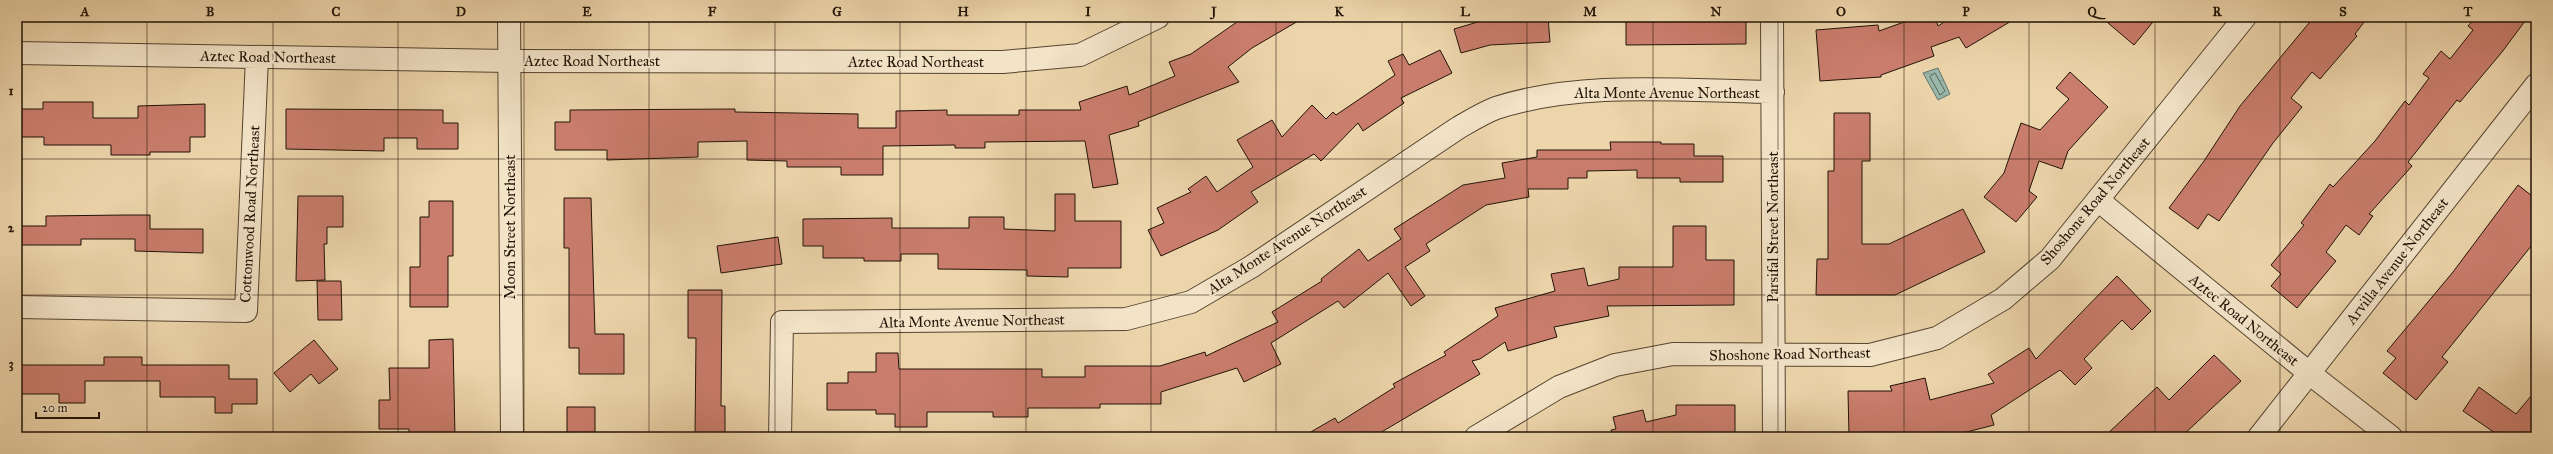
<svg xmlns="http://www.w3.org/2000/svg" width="2553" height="454" viewBox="0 0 2553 454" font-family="'IM FELL Great Primer',serif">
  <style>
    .water { fill: url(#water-ripples); stroke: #69766a }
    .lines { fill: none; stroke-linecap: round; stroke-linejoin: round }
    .shore { stroke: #5d6659; stroke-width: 1 }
    .building { fill: #ca7d6d; stroke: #211306 }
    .minor-casing { stroke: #54442f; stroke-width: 24 }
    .tertiary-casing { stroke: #54442f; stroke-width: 24 }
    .minor { stroke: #f3e4c8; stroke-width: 22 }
    .tertiary { stroke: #f3e4c8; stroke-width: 22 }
    .grid { fill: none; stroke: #211306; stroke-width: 1; stroke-opacity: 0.55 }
    .labels { text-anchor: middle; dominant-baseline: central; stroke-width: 4; stroke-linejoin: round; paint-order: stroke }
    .street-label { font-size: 15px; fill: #211306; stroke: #f3e4c8 }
    .neatline { fill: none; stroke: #211306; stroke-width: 1.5 }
    .grid-label { font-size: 13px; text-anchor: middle; font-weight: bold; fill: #211306 }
  </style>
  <defs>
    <pattern id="water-ripples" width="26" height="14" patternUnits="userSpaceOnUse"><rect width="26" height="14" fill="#99b8ac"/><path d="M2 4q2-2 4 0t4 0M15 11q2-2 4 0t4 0" fill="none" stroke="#849d92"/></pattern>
  </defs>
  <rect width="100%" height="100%" fill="#edd5ab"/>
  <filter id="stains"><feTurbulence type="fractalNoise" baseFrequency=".005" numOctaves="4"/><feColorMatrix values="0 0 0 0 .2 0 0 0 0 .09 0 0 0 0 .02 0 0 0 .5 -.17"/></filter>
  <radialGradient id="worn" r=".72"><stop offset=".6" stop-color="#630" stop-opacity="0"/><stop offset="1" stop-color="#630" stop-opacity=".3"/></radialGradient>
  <path class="water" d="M 1938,68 L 1950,94 L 1938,100 L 1923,73 Z"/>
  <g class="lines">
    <path class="shore" d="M 1935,73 L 1945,91 L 1940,95 L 1930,77 Z"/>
  </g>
  <path class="building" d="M 1244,17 L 1305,17 L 1252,48 L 1228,67 L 1239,82 L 1138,122 L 1139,126 L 1109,135 L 1118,184 L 1093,188 L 1085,141 L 985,142 L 985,148 L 955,148 L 955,145 L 883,146 L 883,175 L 841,175 L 841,167 L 787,167 L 787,161 L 747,160 L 747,141 L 698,142 L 698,157 L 607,160 L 607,150 L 555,150 L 555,122 L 570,122 L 570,110 L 735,109 L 735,112 L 858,114 L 858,128 L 896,128 L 896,111 L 947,110 L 947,115 L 1019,115 L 1019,110 L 1081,110 L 1079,102 L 1127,86 L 1129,95 L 1175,76 L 1169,62 L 1191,54 Z
    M 1532,17 L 1548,17 L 1550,42 L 1490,45 L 1461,53 L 1454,29 L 1491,18 L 1492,21 L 1532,20 Z
    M 1626,17 L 1746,17 L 1746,44 L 1626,45 Z
    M 1918,17 L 1935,17 L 1938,26 L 1952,17 L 2018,17 L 1966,48 L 1959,37 L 1931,47 L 1934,56 L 1881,75 L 1881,77 L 1820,81 L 1816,30 L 1878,25 L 1879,31 Z
    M 2101,17 L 2157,17 L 2134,45 Z
    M 2314,17 L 2368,17 L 2355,34 L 2357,36 L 2320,79 L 2312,72 L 2291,98 L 2302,107 L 2273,143 L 2219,221 L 2208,214 L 2198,229 L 2169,208 L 2204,161 L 2240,106 Z
    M 2476,17 L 2528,17 L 2502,52 L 2460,102 L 2457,100 L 2408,162 L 2412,166 L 2369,214 L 2373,216 L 2359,235 L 2346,225 L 2326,252 L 2336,261 L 2297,308 L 2271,286 L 2281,274 L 2271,265 L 2304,225 L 2301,223 L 2330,184 L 2333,187 L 2375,141 L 2405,101 L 2409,105 L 2429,78 L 2423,74 L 2441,51 L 2450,59 L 2473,30 L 2468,26 Z
    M 1440,50 L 1452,73 L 1401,98 L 1404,103 L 1363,131 L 1358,123 L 1321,161 L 1314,154 L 1251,192 L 1258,202 L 1218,230 L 1161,256 L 1148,230 L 1164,223 L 1157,208 L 1191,192 L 1188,189 L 1206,176 L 1217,192 L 1253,167 L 1237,140 L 1272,120 L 1282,137 L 1312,105 L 1326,119 L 1333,112 L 1336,115 L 1395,75 L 1388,61 L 1403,54 L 1409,65 Z
    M 2070,72 L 2108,107 L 2068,151 L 2062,169 L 2039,161 L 2029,191 L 2037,197 L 2016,222 L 1984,197 L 2004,173 L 2021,123 L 2040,130 L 2069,99 L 2056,88 Z
    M 43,102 L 93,102 L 93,118 L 138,118 L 138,106 L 205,104 L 205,137 L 190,137 L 190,152 L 150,152 L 150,155 L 111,155 L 111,145 L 44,145 L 44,137 L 17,137 L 17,109 L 43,109 Z
    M 286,109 L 443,110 L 443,123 L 458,123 L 458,149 L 417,149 L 417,138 L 384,138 L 384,151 L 286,149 Z
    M 1834,113 L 1870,113 L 1870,161 L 1862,161 L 1862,244 L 1889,244 L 1963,209 L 1985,252 L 1895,295 L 1816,295 L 1817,259 L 1828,259 L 1828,171 L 1834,171 Z
    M 1610,142 L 1661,142 L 1661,144 L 1694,144 L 1694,156 L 1723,156 L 1723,182 L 1680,182 L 1680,178 L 1637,178 L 1637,170 L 1587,171 L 1587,178 L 1568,178 L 1568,189 L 1528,189 L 1529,197 L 1486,205 L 1426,244 L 1430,251 L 1405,267 L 1425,296 L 1411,306 L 1388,273 L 1344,308 L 1338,301 L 1271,343 L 1281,364 L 1244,382 L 1237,368 L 1161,392 L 1161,404 L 1100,404 L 1100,408 L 1028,408 L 1028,417 L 993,417 L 993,412 L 927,412 L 927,427 L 895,427 L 895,414 L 876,414 L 876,410 L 827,410 L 827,383 L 848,383 L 848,372 L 876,372 L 876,353 L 898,353 L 899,369 L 1042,369 L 1042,377 L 1085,377 L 1085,366 L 1160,366 L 1205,352 L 1206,356 L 1278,322 L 1272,312 L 1322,281 L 1321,279 L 1359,249 L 1368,261 L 1401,239 L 1394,229 L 1463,185 L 1505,178 L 1502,163 L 1537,157 L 1537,150 L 1611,150 Z
    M 2518,185 L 2536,199 L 2536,240 L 2442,357 L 2448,362 L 2416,400 L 2383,373 L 2396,358 L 2387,351 L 2453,272 Z
    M 1055,194 L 1075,194 L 1075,221 L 1121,221 L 1121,268 L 1068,268 L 1068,277 L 1027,276 L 1027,270 L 938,269 L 938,254 L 901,254 L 901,261 L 864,261 L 864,258 L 823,258 L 823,246 L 803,246 L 803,219 L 892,218 L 892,228 L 969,228 L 969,217 L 1004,217 L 1004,229 L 1055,231 Z
    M 298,196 L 343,196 L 343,227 L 327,227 L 327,244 L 324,244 L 325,280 L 296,281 Z
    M 564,198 L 591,198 L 595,334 L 624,334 L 624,374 L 579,374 L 579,348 L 569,348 L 569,248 L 564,248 Z
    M 429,201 L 453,201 L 453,256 L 448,256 L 448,307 L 410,307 L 410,267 L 420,267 L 420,217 L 429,217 Z
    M 125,215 L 150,215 L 150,229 L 203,229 L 203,253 L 135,251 L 135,239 L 81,239 L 81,245 L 17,245 L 17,226 L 46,226 L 46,216 Z
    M 1673,226 L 1706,226 L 1706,260 L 1734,260 L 1734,305 L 1607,306 L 1609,316 L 1554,327 L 1557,337 L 1508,351 L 1505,342 L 1480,359 L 1472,361 L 1480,374 L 1373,437 L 1302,437 L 1335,418 L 1338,423 L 1395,387 L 1393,384 L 1446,355 L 1444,352 L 1498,316 L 1495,308 L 1555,291 L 1551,274 L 1584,268 L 1588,286 L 1619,279 L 1619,267 L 1673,267 Z
    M 778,237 L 782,264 L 721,273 L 717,246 Z
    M 2117,276 L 2151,311 L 2132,330 L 2122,320 L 2084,359 L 2092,368 L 2075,385 L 2060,370 L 1991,415 L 1994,425 L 1947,437 L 1849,437 L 1848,391 L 1892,391 L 1890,386 L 1925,378 L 1930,400 L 1994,383 L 1988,374 L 2029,348 L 2036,359 Z
    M 317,281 L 341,281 L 342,320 L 318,320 Z
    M 688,290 L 722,290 L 721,406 L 725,406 L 725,437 L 695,437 L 696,338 L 688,338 Z
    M 453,339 L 455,437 L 409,437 L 409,429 L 379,429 L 379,400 L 390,400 L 389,368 L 429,368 L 429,340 Z
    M 314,340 L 338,369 L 319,384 L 311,374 L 290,392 L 274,373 Z
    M 2214,355 L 2241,381 L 2181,437 L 2104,437 L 2157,387 L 2169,400 Z
    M 104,357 L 142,357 L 142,365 L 229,365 L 229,379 L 257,379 L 257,404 L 232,404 L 232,413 L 215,413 L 215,397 L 160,397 L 160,381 L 85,381 L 85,403 L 59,403 L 59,394 L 17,394 L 17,365 L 104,365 Z
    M 2479,387 L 2516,414 L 2536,390 L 2536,437 L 2501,437 L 2463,411 Z
    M 1676,405 L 1735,405 L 1735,436 L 1612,437 L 1611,430 L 1616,429 L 1613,417 L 1643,410 L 1646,422 L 1676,415 Z
    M 567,407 L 595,407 L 595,437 L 567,437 Z"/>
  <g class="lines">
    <defs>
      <path id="minor" d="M 1772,17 L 1774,437
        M 17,53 L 509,61 L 1003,62 L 1080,55 L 1158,17
        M 2098,200 L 2309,373 L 2391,437
        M 17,307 L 246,311 L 257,57
        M 780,437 L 782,322 L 1126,319 L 1191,302 L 1251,267 L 1458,128 C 1470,121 1483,113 1496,108 C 1582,80 1682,91 1773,92
        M 1476,437 L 1559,387 L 1615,365 L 1673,354 L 1870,355 L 1937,338 L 2003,299 L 2050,259 L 2245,17
        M 2259,437 L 2536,85"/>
      <path id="tertiary" d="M 509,17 L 512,437"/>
    </defs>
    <use href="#minor" class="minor-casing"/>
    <use href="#tertiary" class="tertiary-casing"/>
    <use href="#minor" class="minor"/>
    <use href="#tertiary" class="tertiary"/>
  </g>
  <path class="grid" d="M 147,17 L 147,437M 273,17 L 273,437M 398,17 L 398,437M 524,17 L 524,437M 649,17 L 649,437M 775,17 L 775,437M 900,17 L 900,437M 1026,17 L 1026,437M 1151,17 L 1151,437M 1276,17 L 1276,437M 1402,17 L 1402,437M 1527,17 L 1527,437M 1653,17 L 1653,437M 1778,17 L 1778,437M 1904,17 L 1904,437M 2029,17 L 2029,437M 2155,17 L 2155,437M 2280,17 L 2280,437M 2406,17 L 2406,437M 17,159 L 2536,159M 17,295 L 2536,295"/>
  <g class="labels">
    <g class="street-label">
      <text transform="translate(268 57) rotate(1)">Aztec Road Northeast</text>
      <text x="592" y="61">Aztec Road Northeast</text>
      <text x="916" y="62">Aztec Road Northeast</text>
      <text x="1667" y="93">Alta Monte Avenue Northeast</text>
      <text transform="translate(2095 201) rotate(-50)">Shoshone Road Northeast</text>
      <text transform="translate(250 214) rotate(-87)">Cottonwood Road Northeast</text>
      <text transform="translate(510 227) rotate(-90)">Moon Street Northeast</text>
      <text transform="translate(1773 227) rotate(-90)">Parsifal Street Northeast</text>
      <text transform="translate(1287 240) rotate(-33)">Alta Monte Avenue Northeast</text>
      <text transform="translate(2397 261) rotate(-52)">Arvilla Avenue Northeast</text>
      <text transform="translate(2244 320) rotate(39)">Aztec Road Northeast</text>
      <text transform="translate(972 321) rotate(-1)">Alta Monte Avenue Northeast</text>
      <text transform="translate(1790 354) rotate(-1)">Shoshone Road Northeast</text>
    </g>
  </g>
  <rect width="2553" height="454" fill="none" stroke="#edd5ab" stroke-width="44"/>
  <path d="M36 412v6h63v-6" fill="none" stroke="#211306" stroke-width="2"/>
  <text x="42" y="412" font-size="12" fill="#211306" stroke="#f3e4c8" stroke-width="3" paint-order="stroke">20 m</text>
  <rect x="22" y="22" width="2509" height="410" class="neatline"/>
  <g class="grid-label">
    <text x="85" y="16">A</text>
    <text x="210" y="16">B</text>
    <text x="336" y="16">C</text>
    <text x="461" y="16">D</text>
    <text x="587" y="16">E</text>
    <text x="712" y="16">F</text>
    <text x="837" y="16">G</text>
    <text x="963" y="16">H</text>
    <text x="1088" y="16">I</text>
    <text x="1214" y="16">J</text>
    <text x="1339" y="16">K</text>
    <text x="1465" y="16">L</text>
    <text x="1590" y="16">M</text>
    <text x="1716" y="16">N</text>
    <text x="1841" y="16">O</text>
    <text x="1966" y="16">P</text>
    <text x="2092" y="16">Q</text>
    <text x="2217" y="16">R</text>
    <text x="2343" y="16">S</text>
    <text x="2468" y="16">T</text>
    <text x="11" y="95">1</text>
    <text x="11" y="232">2</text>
    <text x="11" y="368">3</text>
  </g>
  <rect width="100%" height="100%" filter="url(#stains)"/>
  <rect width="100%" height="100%" fill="url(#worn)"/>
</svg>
